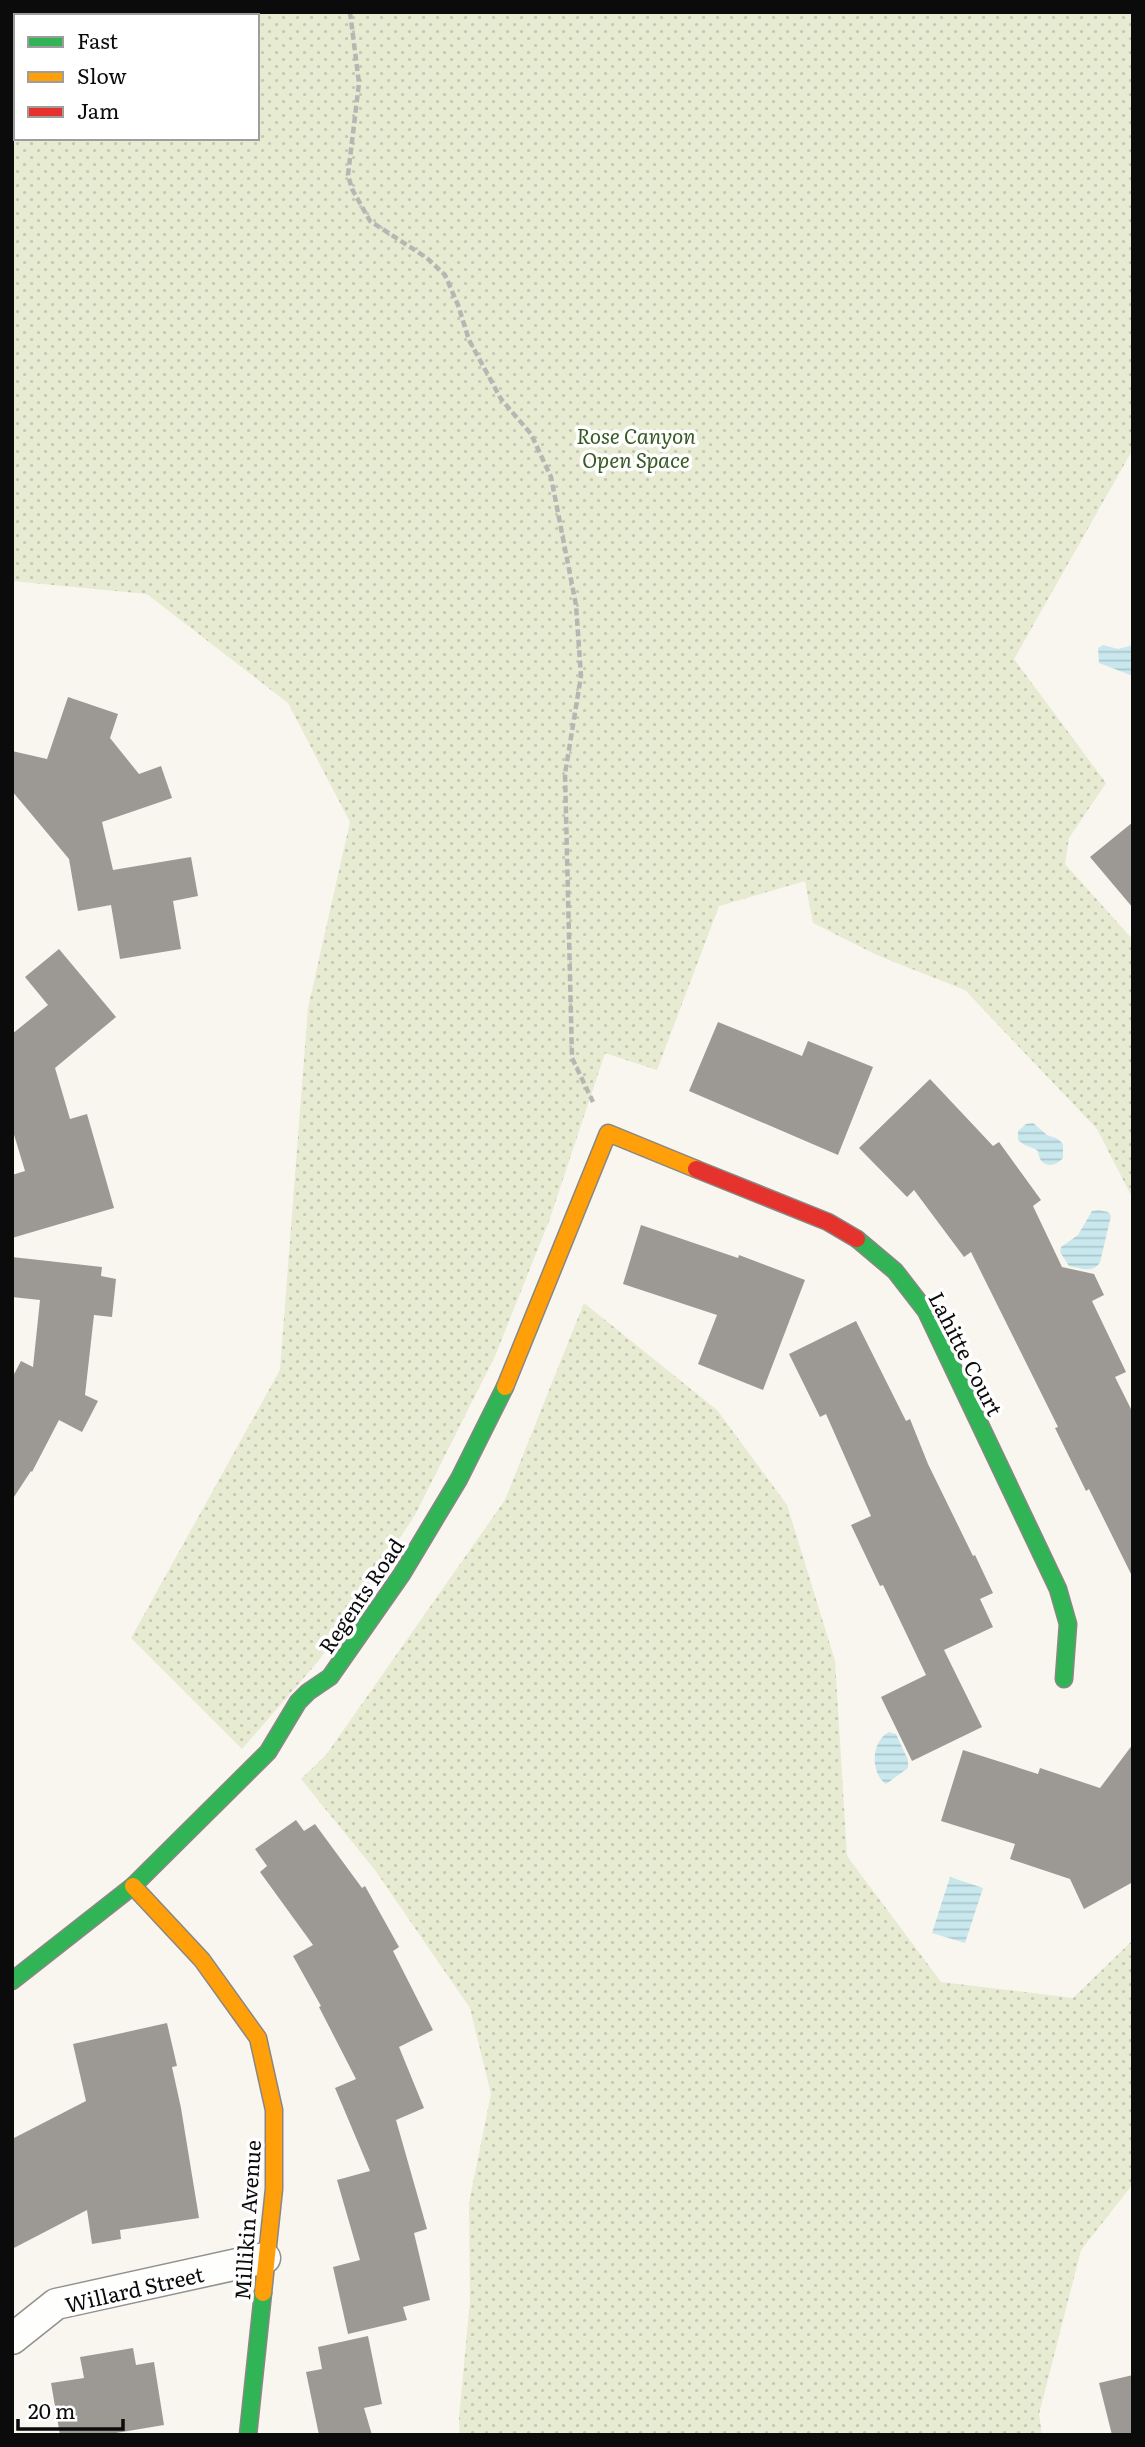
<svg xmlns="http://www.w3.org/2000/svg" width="1145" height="2447" viewBox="0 0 1145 2447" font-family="Literata,serif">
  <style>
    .grass { fill: url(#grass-dots); fill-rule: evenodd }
    .water { fill: url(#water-rules) }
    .building { fill: #9c9995 }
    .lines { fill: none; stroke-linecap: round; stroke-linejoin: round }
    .street-casing { stroke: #92908e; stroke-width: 33 }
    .fast-casing { stroke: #898784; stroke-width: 19 }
    .slow-casing { stroke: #898784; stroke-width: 19 }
    .jam-casing { stroke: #898784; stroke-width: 19 }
    .path { stroke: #b7b6b5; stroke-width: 4.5; stroke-dasharray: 7 3.5; stroke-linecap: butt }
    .street { stroke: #fefefd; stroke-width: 30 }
    .fast { stroke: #30b455; stroke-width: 16 }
    .slow { stroke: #ff9f0a; stroke-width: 16 }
    .jam { stroke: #e5322d; stroke-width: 16 }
    .labels { text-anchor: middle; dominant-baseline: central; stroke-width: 7; stroke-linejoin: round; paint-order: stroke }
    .park-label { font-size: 21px; font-style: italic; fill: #385a23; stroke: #fff }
    .street-label { font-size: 21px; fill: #0b0b0b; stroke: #fff }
  </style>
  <defs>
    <pattern id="grass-dots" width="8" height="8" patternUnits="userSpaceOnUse" patternTransform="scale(1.75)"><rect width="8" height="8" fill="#e6ebd1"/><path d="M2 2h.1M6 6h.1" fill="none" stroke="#c4c8b2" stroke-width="1.8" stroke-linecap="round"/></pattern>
    <pattern id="water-rules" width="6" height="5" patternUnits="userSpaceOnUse" patternTransform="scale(1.75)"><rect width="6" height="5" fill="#c9e8ee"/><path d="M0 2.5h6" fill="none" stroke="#abc6cb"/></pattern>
  </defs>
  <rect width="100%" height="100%" fill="#f9f5ef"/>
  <path class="grass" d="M 12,12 L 1133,12 L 1133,449 L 1014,659 L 1106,783 L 1069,838 L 1065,864 L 1133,940 L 1133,1199 L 1097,1129 L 965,990 L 879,956 L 813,923 L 805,881 L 719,906 L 657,1070 L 605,1053 L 549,1221 L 495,1356 L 415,1515 L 320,1659 L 242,1749 L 131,1638 L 280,1370 L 308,1008 L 350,822 L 288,703 L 147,594 L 12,581 ZM 16,16 L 257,16 L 257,138 L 16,138 Z
    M 584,1303 L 717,1410 L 787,1505 L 835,1661 L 847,1856 L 941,1982 L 1073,1998 L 1133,1940 L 1133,2184 L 1081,2250 L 1039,2414 L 1042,2435 L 460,2435 L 459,2419 L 470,2300 L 469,2203 L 491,2094 L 470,2008 L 375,1870 L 301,1779 L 326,1755 L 505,1500 Z"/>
  <path class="water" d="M 1103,645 L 1118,649 L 1133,645 L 1133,676 L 1099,663 L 1098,648 Z
    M 1033,1123 L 1047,1135 L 1058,1139 L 1063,1144 L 1063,1158 C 1054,1169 1039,1167 1038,1151 C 1032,1146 1027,1148 1018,1140 L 1018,1131 L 1026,1124 Z
    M 1099,1210 L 1108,1212 L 1111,1216 L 1100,1262 C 1093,1274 1080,1268 1069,1266 L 1060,1252 L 1061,1247 L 1078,1235 L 1092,1211 Z
    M 889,1732 L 896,1734 L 908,1760 L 908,1768 L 886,1784 C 870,1773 871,1741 889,1732 Z
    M 950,1877 L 983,1888 L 965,1943 L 932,1933 Z"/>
  <path class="building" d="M 68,697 L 118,714 L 110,738 L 139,774 L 161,766 L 172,798 L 102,822 L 113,870 L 191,857 L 198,896 L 173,901 L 181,949 L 120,959 L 111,905 L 78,911 L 69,859 L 12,791 L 12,751 L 47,759 Z
    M 1133,822 L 1133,908 L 1090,857 Z
    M 59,949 L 116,1017 L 55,1068 L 70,1119 L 87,1114 L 114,1208 L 12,1238 L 12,1175 L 25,1171 L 12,1128 L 12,1034 L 48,1005 L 25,977 Z
    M 718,1022 L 802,1056 L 808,1041 L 873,1067 L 838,1155 L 689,1091 Z
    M 930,1079 L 993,1146 L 999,1142 L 1041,1200 L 1033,1206 L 1062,1267 L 1094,1274 L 1104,1295 L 1092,1301 L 1126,1372 L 1115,1377 L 1133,1413 L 1133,1578 L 1089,1489 L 1086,1491 L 1055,1428 L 1058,1427 L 971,1252 L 964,1257 L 914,1190 L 907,1197 L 859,1148 Z
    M 641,1225 L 738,1258 L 739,1255 L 805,1280 L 763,1390 L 698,1364 L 717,1315 L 623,1284 Z
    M 12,1257 L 102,1267 L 101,1276 L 116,1279 L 112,1317 L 94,1315 L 85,1395 L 98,1401 L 82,1432 L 59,1420 L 32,1472 L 31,1471 L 12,1500 L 12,1378 L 21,1361 L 33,1367 L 40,1300 L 12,1297 Z
    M 856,1321 L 906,1421 L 910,1419 L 928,1464 L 973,1556 L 975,1555 L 993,1593 L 980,1599 L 993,1627 L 944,1650 L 982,1727 L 912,1761 L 881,1697 L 926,1675 L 883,1585 L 880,1586 L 851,1525 L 871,1516 L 826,1414 L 820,1417 L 789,1354 Z
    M 1133,1744 L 1133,1882 L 1084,1909 L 1070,1879 L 1010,1859 L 1015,1844 L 941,1821 L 963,1750 L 1038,1774 L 1040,1768 L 1100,1788 Z
    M 296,1820 L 304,1831 L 315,1824 L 362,1888 L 365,1886 L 399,1947 L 393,1951 L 433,2030 L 399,2047 L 424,2108 L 396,2120 L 427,2229 L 414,2233 L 430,2300 L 403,2307 L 407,2320 L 348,2334 L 333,2267 L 360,2260 L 337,2180 L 370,2171 L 335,2088 L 356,2079 L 319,2007 L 321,2006 L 293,1956 L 313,1945 L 260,1872 L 267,1866 L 255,1849 Z
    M 167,2023 L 177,2066 L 172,2067 L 181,2108 L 199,2218 L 120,2230 L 121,2239 L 92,2244 L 87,2210 L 12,2249 L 12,2139 L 86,2101 L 73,2044 Z
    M 368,2336 L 382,2404 L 364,2408 L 372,2435 L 319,2435 L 306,2372 L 322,2369 L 318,2347 Z
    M 133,2348 L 136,2365 L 154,2362 L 164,2425 L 104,2435 L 60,2435 L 51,2383 L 84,2378 L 80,2357 Z
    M 1133,2375 L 1133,2435 L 1112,2435 L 1099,2383 Z"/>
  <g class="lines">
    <defs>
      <path id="street" d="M 12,2339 L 56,2304 L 265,2258"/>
      <path id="fast" d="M 857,1239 L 895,1271 L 926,1311 L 1058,1589 L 1068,1624 L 1064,1679
        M 12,1981 L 133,1886 L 268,1752 L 298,1702 L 308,1692 L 330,1677 L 402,1574 L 459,1479 L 505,1387
        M 248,2435 L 263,2293"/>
      <path id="slow" d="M 505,1387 L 608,1133 L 696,1169
        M 133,1886 L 202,1960 L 258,2038 L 274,2110 L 274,2189 L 263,2293"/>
      <path id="jam" d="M 696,1169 L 828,1222 L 857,1239"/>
    </defs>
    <use href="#street" class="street-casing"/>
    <use href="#fast" class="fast-casing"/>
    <use href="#slow" class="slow-casing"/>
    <use href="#jam" class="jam-casing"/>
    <path class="path" d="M 350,12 L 359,83 L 348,175 L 352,189 L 370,221 L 427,258 L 445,275 L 458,305 L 469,340 L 501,399 L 531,434 L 551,477 L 576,605 L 581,676 L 565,774 L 572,1058 L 593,1102"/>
    <use href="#street" class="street"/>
    <use href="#fast" class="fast"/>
    <use href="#slow" class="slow"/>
    <use href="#jam" class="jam"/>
  </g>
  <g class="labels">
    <g class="park-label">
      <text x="636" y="434">Rose Canyon<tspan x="636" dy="24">Open Space</tspan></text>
    </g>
    <g class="street-label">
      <text transform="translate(967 1353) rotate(63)">Lahitte Court</text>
      <text transform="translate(360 1595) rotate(-56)">Regents Road</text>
      <text transform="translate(246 2220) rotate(-86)">Millikin Avenue</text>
      <text transform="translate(134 2288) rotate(-13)">Willard Street</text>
    </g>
  </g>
  <rect width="1145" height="2447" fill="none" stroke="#0b0b0b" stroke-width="28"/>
  <rect x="14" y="14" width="245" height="126" fill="#ffffff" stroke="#9d9d9d" stroke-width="2"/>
  <rect x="28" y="37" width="35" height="10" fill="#30b455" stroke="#9d9d9d" stroke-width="2"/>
  <text x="77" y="49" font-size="21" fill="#0b0b0b">Fast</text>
  <rect x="28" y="72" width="35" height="10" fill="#ff9f0a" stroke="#9d9d9d" stroke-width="2"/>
  <text x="77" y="84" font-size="21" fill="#0b0b0b">Slow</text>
  <rect x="28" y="107" width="35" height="10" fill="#e5322d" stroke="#9d9d9d" stroke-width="2"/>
  <text x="77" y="119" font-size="21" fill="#0b0b0b">Jam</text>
  <path d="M18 2419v10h105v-10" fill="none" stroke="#0b0b0b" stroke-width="3.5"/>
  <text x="28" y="2419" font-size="21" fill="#0b0b0b" stroke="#ffffff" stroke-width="5" paint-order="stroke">20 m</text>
</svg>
